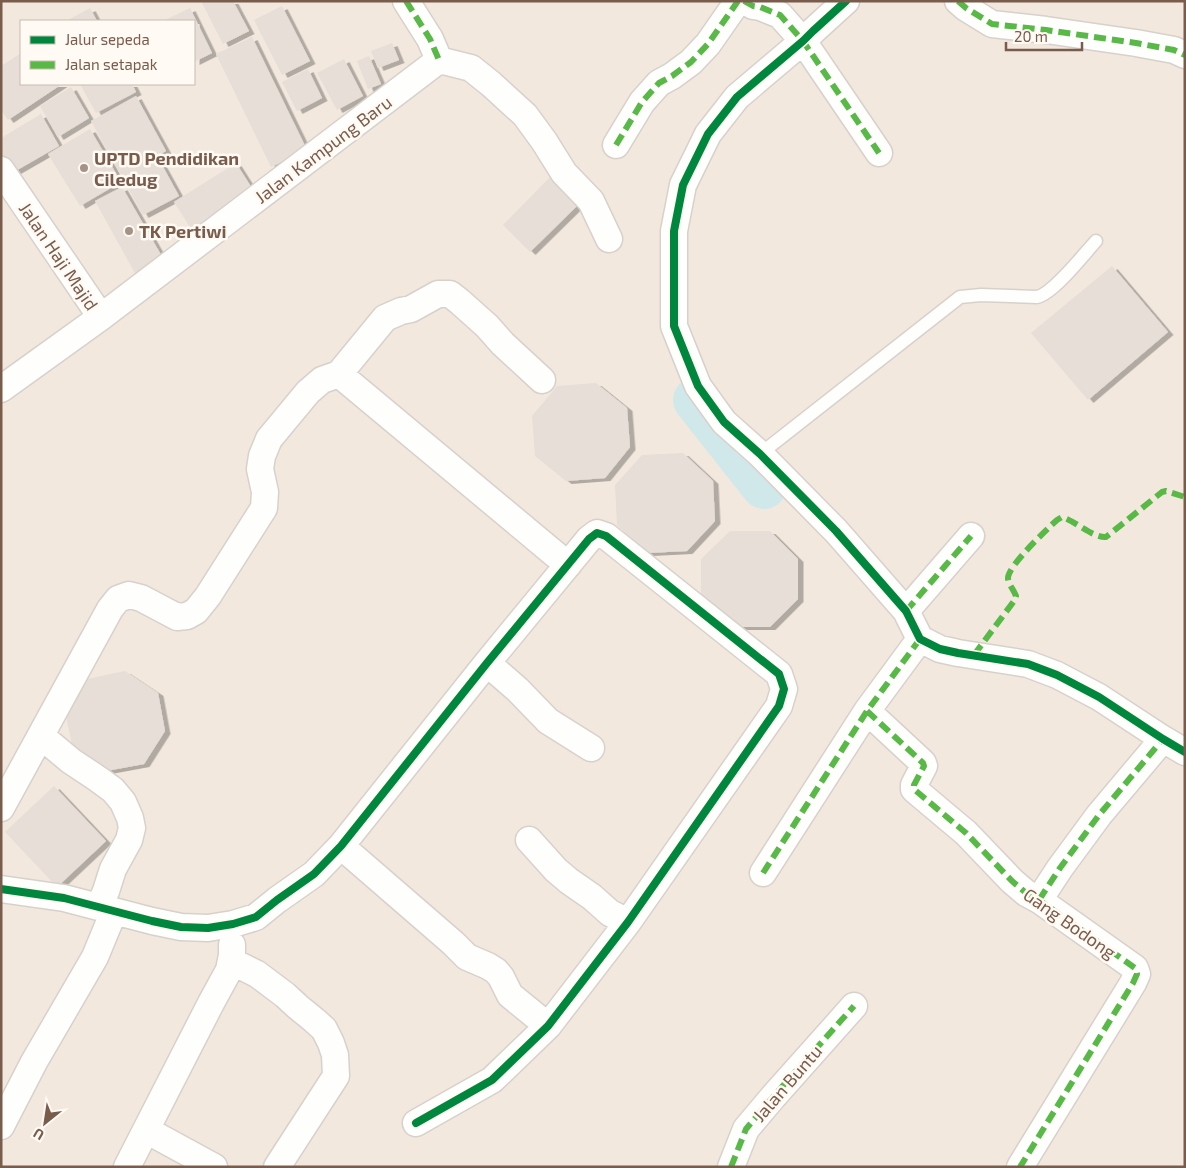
<svg xmlns="http://www.w3.org/2000/svg" width="1186" height="1168" viewBox="0 0 1186 1168" font-family="'Exo 2',sans-serif">
  <style>
    .residential { fill: #f2e8de; fill-rule: evenodd }
    .lines { fill: none; stroke-linecap: round; stroke-linejoin: round }
    .river { stroke: #d0e8ea; stroke-width: 46 }
    .building { fill: #e6ded7; filter: url(#shadow) }
    .service-casing { stroke: #d7d1cb; stroke-width: 15 }
    .minor-casing { stroke: #d7d1cb; stroke-width: 29 }
    .service { stroke: #fefefd; stroke-width: 12 }
    .minor { stroke: #fefefd; stroke-width: 26 }
    .quiet { stroke: #58b947; stroke-width: 6; stroke-dasharray: 12 6; stroke-linecap: butt }
    .cycleway-casing { stroke: #fffaf3; stroke-width: 11 }
    .cycleway { stroke: #00873e; stroke-width: 8 }
    .poi-dot { fill: #a69286; stroke: #fffaf3; stroke-width: 2 }
    .labels { text-anchor: middle; dominant-baseline: central; stroke-width: 5; stroke-linejoin: round; paint-order: stroke }
    .street-label { font-size: 18px; fill: #7a5c4d; stroke: #fffaf3 }
    .poi-label { font-size: 18px; font-weight: bold; fill: #7a5c4d; stroke: #fffaf3; text-anchor: start }
  </style>
  <defs>
    <filter id="shadow"><feDropShadow dx="5.5" dy="3" stdDeviation="0" flood-color="#0004"/></filter>
  </defs>
  <rect width="100%" height="100%" fill="#f9f5f0"/>
  <path class="residential" d="M 1,1 L 1185,1 L 1185,1167 L 1,1167 ZM 21,21 L 194,21 L 194,84 L 21,84 Z"/>
  <g class="lines">
    <path class="river" d="M 696,400 L 764,486"/>
  </g>
  <path class="building" d="M 201,1 L 233,1 L 249,31 L 223,44 Z
    M 282,6 L 310,61 L 282,75 L 254,20 Z
    M 90,8 L 97,21 L 66,21 Z
    M 190,8 L 212,53 L 194,62 L 194,21 L 163,21 Z
    M 252,37 L 307,150 L 271,167 L 216,54 Z
    M 392,43 L 399,60 L 378,68 L 371,51 Z
    M 21,53 L 21,84 L 62,84 L 8,120 L 1,110 L 1,66 Z
    M 369,56 L 381,84 L 368,89 L 357,61 Z
    M 344,59 L 363,96 L 337,110 L 317,73 Z
    M 308,69 L 322,98 L 297,111 L 282,82 Z
    M 80,84 L 132,84 L 136,92 L 96,113 Z
    M 71,87 L 89,118 L 58,137 L 40,106 Z
    M 136,96 L 166,151 L 157,156 L 179,196 L 143,215 L 91,121 Z
    M 41,114 L 59,146 L 12,173 L 1,155 L 1,138 Z
    M 90,129 L 121,182 L 80,206 L 48,154 Z
    M 236,163 L 255,193 L 193,232 L 174,202 Z
    M 555,172 L 583,200 L 530,252 L 503,225 Z
    M 122,187 L 164,260 L 136,275 L 95,201 Z
    M 1112,266 L 1168,332 L 1088,400 L 1031,333 Z
    M 596,383 L 627,408 L 630,447 L 605,478 L 566,481 L 535,456 L 532,416 L 557,386 Z
    M 683,453 L 713,481 L 715,521 L 687,551 L 647,553 L 617,525 L 615,485 L 642,455 Z
    M 730,531 L 770,531 L 798,559 L 798,599 L 770,627 L 730,627 L 701,599 L 701,559 Z
    M 125,671 L 158,693 L 165,731 L 144,764 L 106,771 L 73,750 L 65,711 L 87,679 Z
    M 54,786 L 106,841 L 57,887 L 5,832 Z"/>
  <g class="lines">
    <defs>
      <path id="service" d="M 760,454 L 960,297 L 981,295 L 1037,297 C 1053,294 1084,254 1096,241"/>
      <path id="minor" d="M 406,1 L 430,39 L 439,60
        M 744,1 L 753,6 L 760,7 L 780,15 L 803,41 L 879,153
        M 846,1 L 813,31 L 803,41 L 737,97 L 708,134 L 683,185 L 674,231 L 674,326 L 698,386 L 724,422 L 760,454 L 836,531 L 906,611 L 920,639 L 940,649 L 958,653 L 1028,664 L 1057,675 L 1099,697 L 1163,739 L 1185,752
        M 958,1 L 966,8 L 992,24 L 1046,30 L 1136,43 L 1174,50 L 1185,55
        M 616,145 L 642,102 L 659,83 L 672,76 L 691,62 L 708,44 L 738,1
        M 1,170 L 101,317
        M 339,374 L 568,565
        M 1,389 L 101,317 L 439,60 L 471,68 L 491,84 L 525,115 L 544,141 L 564,173 L 591,201 L 609,239
        M 906,611 L 971,536
        M 487,663 L 518,690 L 548,721 L 591,748
        M 867,711 L 923,763 L 924,766 L 914,785 L 914,789 L 916,791 L 966,833 L 1012,881 L 1026,893 L 1039,900 L 1135,968 L 1137,974 L 1133,983 L 1020,1167
        M 41,736 L 71,761 L 98,779 L 113,790 L 123,802 L 130,818 L 132,828 L 129,840 L 113,869 L 106,891 L 99,907
        M 1,808 L 110,609 L 118,599 L 129,595 L 141,598 L 177,617 L 187,616 L 196,611 L 208,596 L 264,508 L 265,492 L 260,469 L 262,456 L 269,439 L 308,392 L 322,380 L 339,374 L 385,318 L 401,311 L 411,309 L 438,294 L 450,294 L 459,301 L 487,326 L 503,344 L 542,380
        M 529,840 L 556,870 L 569,881 L 592,897 L 610,913 L 628,922
        M 341,846 L 453,943 L 467,957 L 488,966 L 496,971 L 501,977 L 510,995 L 548,1026
        M 763,873 L 867,711 L 920,639
        M 1,889 L 64,898 L 152,921 L 181,927 L 208,928 L 233,924 L 256,917 L 277,900 L 314,874 L 341,846 L 487,663 L 589,539 L 597,533 L 606,536 L 779,674 L 784,689 L 779,706 L 628,922 L 548,1026 L 492,1080 L 416,1123
        M 1039,900 L 1060,868 L 1099,815 L 1163,739
        M 231,961 L 257,974 L 285,995 L 298,1007 L 314,1020 L 324,1029 L 331,1043 L 335,1055 L 336,1076 L 277,1167
        M 1,1126 L 34,1062 L 95,957 L 114,911
        M 146,1130 L 214,1167
        M 127,1167 L 211,1003 L 229,970 L 232,955 L 232,945
        M 731,1167 L 746,1129 L 773,1097 L 854,1006"/>
    </defs>
    <use href="#service" class="service-casing"/>
    <use href="#minor" class="minor-casing"/>
    <use href="#service" class="service"/>
    <use href="#minor" class="minor"/>
    <path class="quiet" d="M 406,1 L 430,39 L 439,60
      M 744,1 L 753,6 L 760,7 L 780,15 L 803,41 L 879,153
      M 958,1 L 966,8 L 992,24 L 1046,30 L 1136,43 L 1174,50 L 1185,55
      M 616,145 L 642,102 L 659,83 L 672,76 L 691,62 L 708,44 L 738,1
      M 906,611 L 971,536
      M 974,655 L 1014,601 L 1016,596 C 1014,590 1008,584 1008,578 C 1008,566 1047,529 1057,520 L 1062,517 C 1077,522 1093,538 1106,537 L 1162,492 L 1166,491 L 1185,497
      M 867,711 L 923,763 L 924,766 L 914,785 L 914,789 L 916,791 L 966,833 L 1012,881 L 1026,893 L 1039,900 L 1135,968 L 1137,974 L 1133,983 L 1020,1167
      M 763,873 L 867,711 L 920,639
      M 1039,900 L 1060,868 L 1099,815 L 1163,739
      M 731,1167 L 746,1129 L 773,1097 L 854,1006"/>
    <defs>
      <path id="cycleway" d="M 846,1 L 813,31 L 803,41 L 737,97 L 708,134 L 683,185 L 674,231 L 674,326 L 698,386 L 724,422 L 760,454 L 836,531 L 906,611 L 920,639 L 940,649 L 958,653 L 1028,664 L 1057,675 L 1099,697 L 1163,739 L 1185,752
        M 1,889 L 64,898 L 152,921 L 181,927 L 208,928 L 233,924 L 256,917 L 277,900 L 314,874 L 341,846 L 487,663 L 589,539 L 597,533 L 606,536 L 779,674 L 784,689 L 779,706 L 628,922 L 548,1026 L 492,1080 L 416,1123"/>
    </defs>
    <use href="#cycleway" class="cycleway-casing"/>
    <use href="#cycleway" class="cycleway"/>
  </g>
  <g class="poi-dot">
    <circle cx="84" cy="168" r="5"/>
    <circle cx="129" cy="231" r="5"/>
  </g>
  <g class="labels">
    <g class="street-label">
      <text transform="translate(323 149) rotate(-37)">Jalan Kampung Baru</text>
      <text transform="translate(59 256) rotate(56)">Jalan Haji Majid</text>
      <text transform="translate(1070 923) rotate(35)">Gang Bodong</text>
      <text transform="translate(787 1083) rotate(-49)">Jalan Buntu</text>
    </g>
    <g class="poi-label">
      <text x="94" y="158">UPTD Pendidikan<tspan x="94" dy="21">Ciledug</tspan></text>
      <text x="139" y="231">TK Pertiwi</text>
    </g>
  </g>
  <rect width="1186" height="1168" fill="none" stroke="#7a5c4d" stroke-width="5"/>
  <rect x="20" y="20" width="175" height="65" fill="#fffaf3" stroke="#cabbb1"/>
  <rect x="30" y="36" width="25" height="8" fill="#00873e" stroke="#cabbb1"/>
  <text x="65" y="45" font-size="15" fill="#7a5c4d">Jalur sepeda</text>
  <rect x="30" y="61" width="25" height="8" fill="#58b947" stroke="#cabbb1"/>
  <text x="65" y="70" font-size="15" fill="#7a5c4d">Jalan setapak</text>
  <g transform="translate(45 1123) rotate(210)" stroke="#fffaf3" stroke-width="4" paint-order="stroke">
  <path d="M0-4L9 19L0 12L-9 19Z" fill="#7a5c4d"/>
  <text y="-8" font-size="14" font-weight="bold" text-anchor="middle" fill="#7a5c4d">U</text>
  </g>
  <path d="M1006 42v8h76v-8" fill="none" stroke="#7a5c4d" stroke-width="2.5"/>
  <text x="1014" y="42" font-size="15" fill="#7a5c4d" stroke="#fffaf3" stroke-width="4" paint-order="stroke">20 m</text>
</svg>
